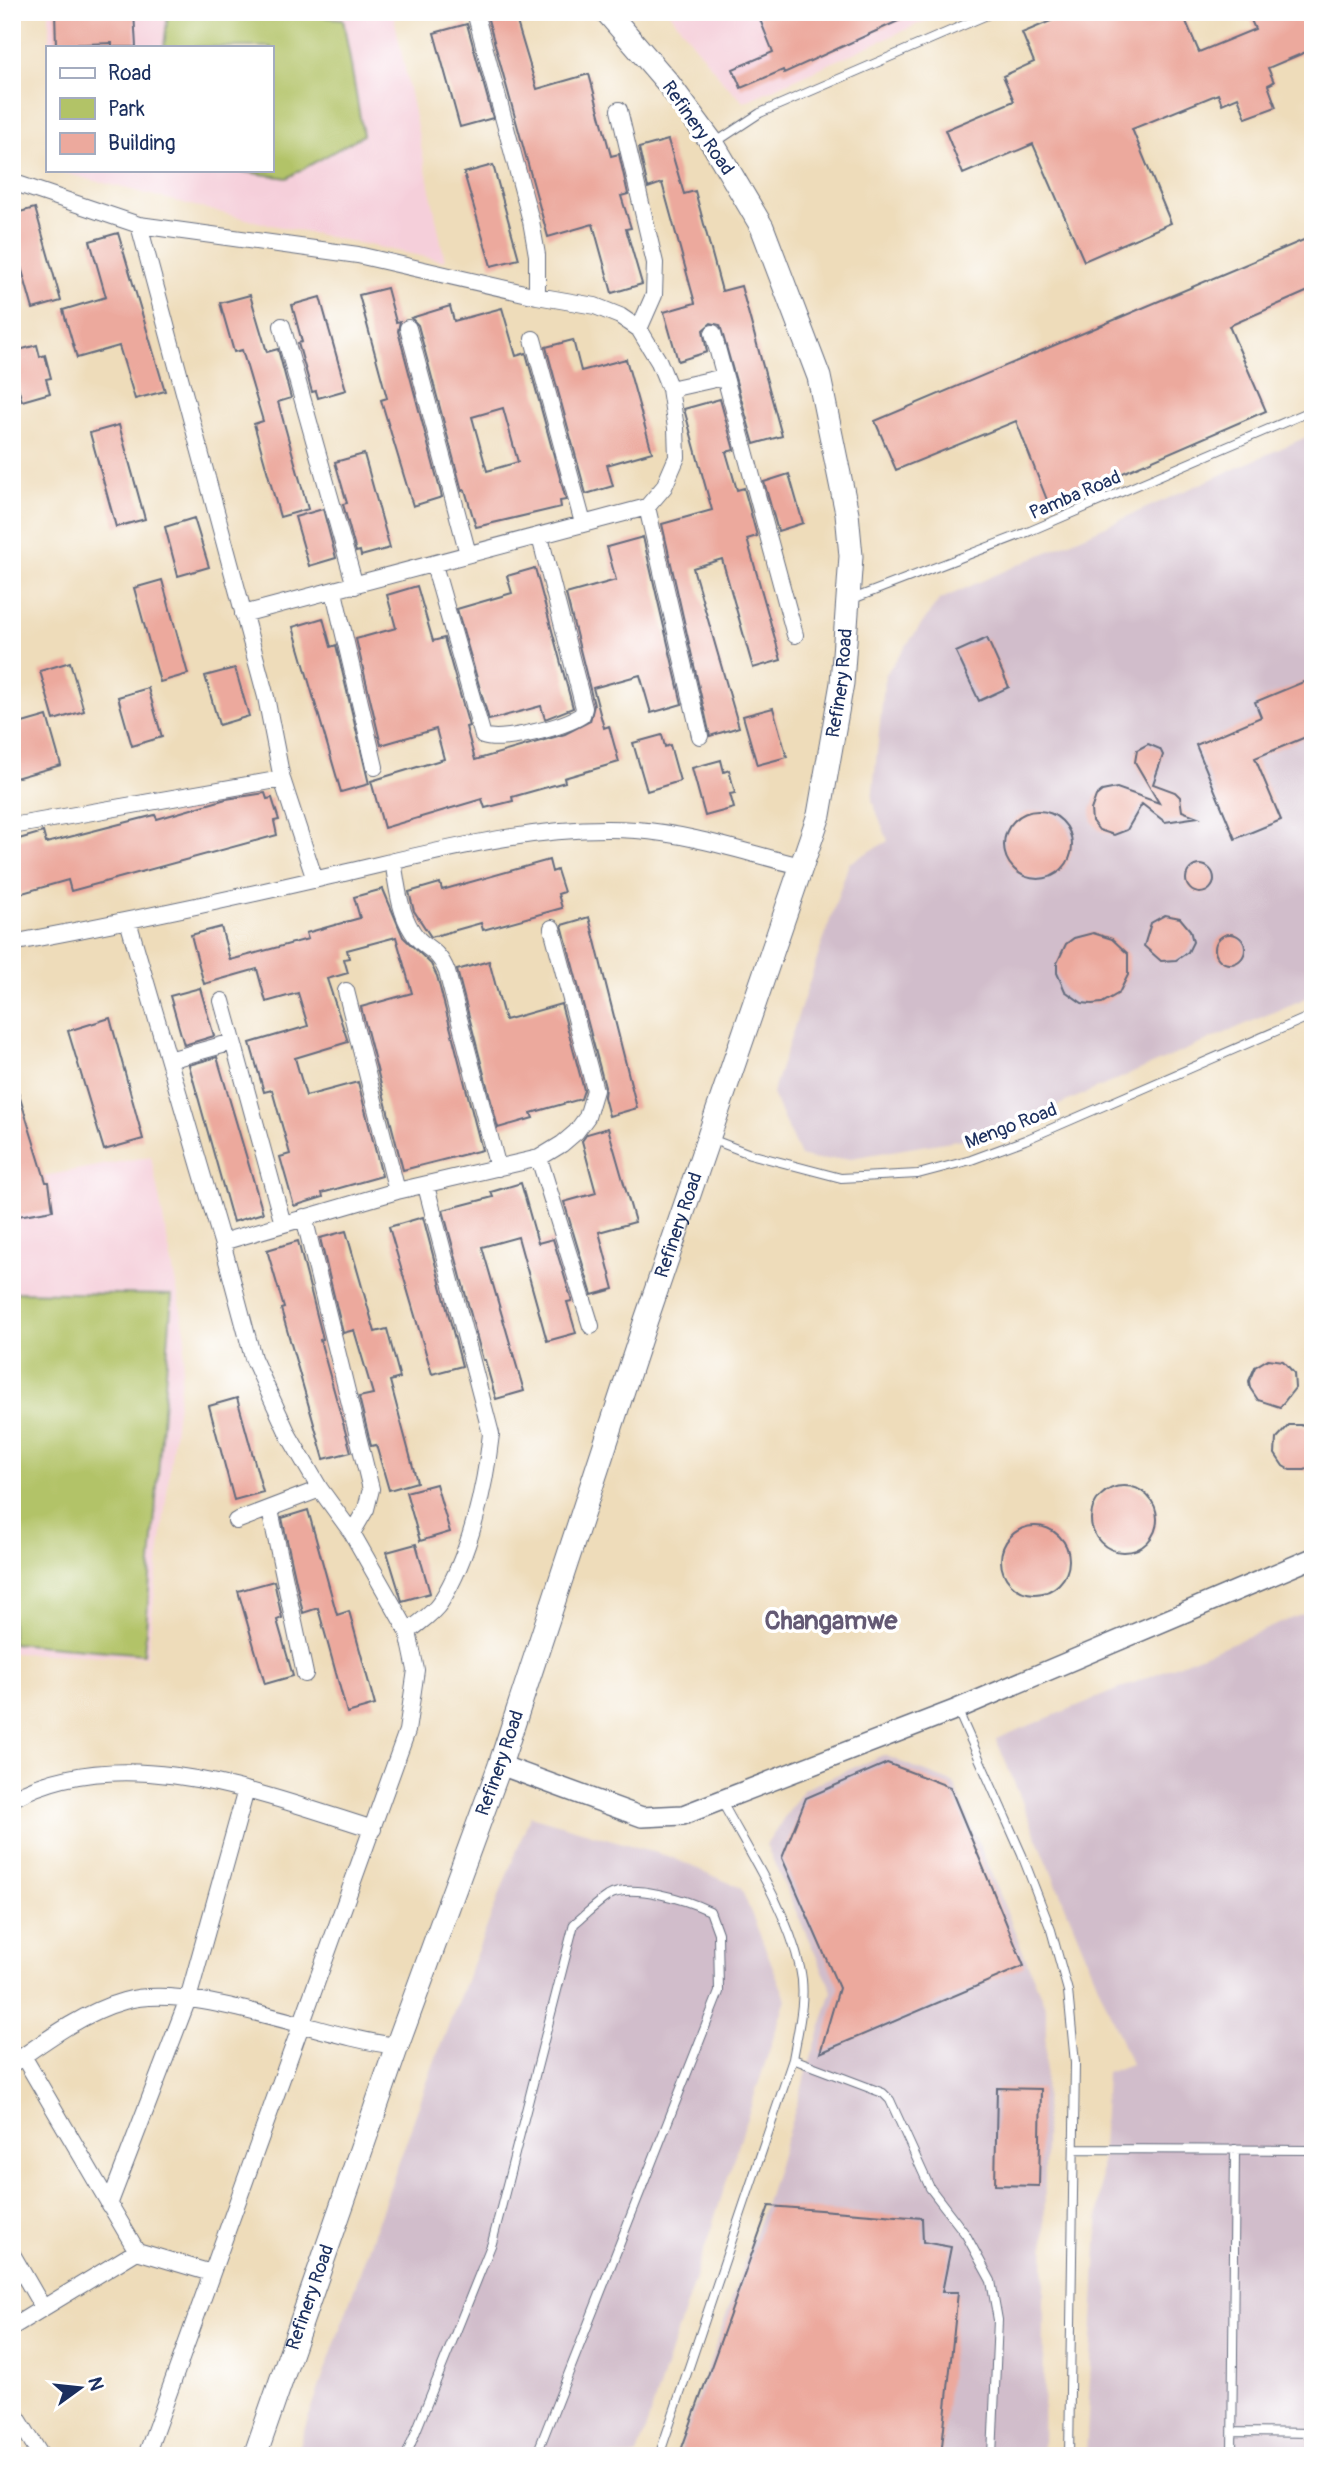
<svg xmlns="http://www.w3.org/2000/svg" width="1325" height="2468" viewBox="0 0 1325 2468" font-family="Pangolin,sans-serif">
  <style>
    .built { fill: #f5cfda }
    .industrial { fill: #d1bdcb }
    .green { fill: #b2c367; stroke: #667962; stroke-width: 2 }
    .building { fill: #eca99d; fill-rule: evenodd }
    .lines { fill: none; stroke-linecap: round; stroke-linejoin: round }
    .service-casing { stroke: #656c7e; stroke-width: 10 }
    .minor-casing { stroke: #656c7e; stroke-width: 18 }
    .tertiary-casing { stroke: #656c7e; stroke-width: 22 }
    .secondary-casing { stroke: #656c7e; stroke-width: 25 }
    .service { stroke: #fff; stroke-width: 8 }
    .minor { stroke: #fff; stroke-width: 16 }
    .tertiary { stroke: #fff; stroke-width: 19 }
    .secondary { stroke: #fff; stroke-width: 23 }
    .labels { text-anchor: middle; dominant-baseline: central; stroke-width: 7; stroke-linejoin: round; paint-order: stroke }
    .street-label { font-size: 19px; fill: #1b2f5e; stroke: #fff }
    .district-label { font-size: 26px; font-weight: bold; fill: #645a74; stroke: #fff }
  </style>
  <rect width="100%" height="100%" fill="#fff"/>
  <filter id="ink" filterUnits="userSpaceOnUse"><feTurbulence type="fractalNoise" baseFrequency=".0143" numOctaves="2"/><feDisplacementMap in="SourceGraphic" scale="14" xChannelSelector="R" yChannelSelector="G"/><feConvolveMatrix kernelMatrix="1 2 1 2 8 2 1 2 1" color-interpolation-filters="sRGB"/></filter>
  <filter id="wash" filterUnits="userSpaceOnUse"><feTurbulence type="fractalNoise" baseFrequency=".00686" numOctaves="4" result="noise"/><feDisplacementMap in="SourceGraphic" scale="28" xChannelSelector="R" yChannelSelector="G"/><feGaussianBlur stdDeviation="1.57" result="paint"/><feColorMatrix in="noise" values="0 0 0 0 0 0 0 0 0 0 0 0 0 0 0 0 0 1.4 0 .05"/><feComposite in="paint" operator="in"/></filter>
  <g filter="url(#wash)">
    <rect width="100%" height="100%" fill="#eedcba"/>
    <path class="built" d="M 49,12 L 393,12 L 445,261 L 262,223 L 52,170 L 271,170 L 271,47 L 49,47 Z
      M 669,12 L 943,13 L 744,102 L 724,83 Z
      M 151,1156 L 186,1336 L 147,1657 L 12,1653 L 12,1182 Z"/>
    <path class="industrial" d="M 1313,434 L 1313,995 L 992,1134 L 851,1158 L 815,1160 L 800,1156 L 772,1094 L 849,863 L 888,841 L 872,800 L 885,675 L 939,600 Z
      M 1313,1610 L 1313,2456 L 1086,2456 L 1106,2073 L 1131,2064 L 996,1739 Z
      M 883,1755 L 954,1783 L 1046,2008 L 1043,2456 L 677,2456 L 769,2193 L 832,1991 L 766,1845 L 804,1789 Z
      M 530,1816 L 671,1857 L 741,1888 L 786,1999 L 637,2456 L 295,2456 L 435,2060 Z"/>
    <path class="green" d="M 168,12 L 279,12 L 343,19 L 363,135 L 287,178 L 233,170 L 271,170 L 271,47 L 164,47 Z
      M 12,1292 L 172,1295 L 144,1654 L 12,1643 Z"/>
    <g id="blocks">
      <path class="building" d="M 55,12 L 134,12 L 136,47 L 112,47 L 112,43 L 56,45 Z
        M 486,12 L 514,12 L 537,89 L 589,74 L 611,156 L 619,154 L 628,194 L 621,196 L 631,228 L 626,229 L 642,284 L 612,293 L 593,224 L 548,237 Z
        M 757,12 L 918,12 L 784,73 L 783,70 L 741,88 L 733,69 L 773,52 Z
        M 1072,12 L 1182,12 L 1199,52 L 1255,29 L 1250,18 L 1262,12 L 1303,12 L 1309,26 L 1313,24 L 1313,49 L 1268,68 L 1274,82 L 1268,85 L 1276,107 L 1246,118 L 1238,97 L 1222,104 L 1218,94 L 1132,129 L 1171,223 L 1084,261 L 1033,144 L 963,174 L 945,130 L 1014,101 L 1003,76 L 1034,62 L 1022,33 Z
        M 467,24 L 493,118 L 460,127 L 434,33 Z
        M 668,140 L 684,194 L 695,191 L 722,291 L 741,286 L 782,436 L 754,444 L 720,325 L 711,323 L 703,330 L 707,352 L 678,361 L 664,312 L 695,303 L 662,183 L 648,188 L 639,148 Z
        M 493,165 L 519,259 L 491,266 L 464,173 Z
        M 35,208 L 61,301 L 33,309 L 12,235 L 12,214 Z
        M 118,233 L 165,391 L 135,399 L 119,346 L 77,358 L 63,310 L 106,297 L 90,241 Z
        M 1313,236 L 1313,289 L 1229,326 L 1266,411 L 1049,505 L 1016,421 L 896,470 L 875,421 Z
        M 387,288 L 396,322 L 400,321 L 398,331 L 442,497 L 413,506 L 381,400 L 387,398 L 359,295 Z
        M 250,295 L 267,352 L 278,349 L 291,398 L 278,402 L 308,509 L 280,517 L 254,424 L 263,421 L 242,350 L 234,352 L 220,303 Z
        M 320,297 L 346,390 L 318,398 L 316,391 L 312,392 L 298,343 L 302,342 L 292,305 Z
        M 450,306 L 454,321 L 502,308 L 516,356 L 526,353 L 566,500 L 560,501 L 561,507 L 476,527 L 465,490 L 462,491 L 418,325 L 411,318 ZM 503,408 L 518,462 L 487,471 L 472,417 Z
        M 573,340 L 581,371 L 626,359 L 652,452 L 607,465 L 613,486 L 586,494 L 546,347 Z
        M 37,345 L 40,357 L 45,355 L 51,378 L 46,379 L 50,393 L 22,401 L 12,367 L 12,352 Z
        M 720,399 L 734,450 L 726,452 L 737,490 L 744,488 L 757,536 L 747,539 L 781,660 L 753,668 L 722,559 L 693,568 L 739,727 L 710,736 L 662,524 L 712,510 L 684,409 Z
        M 119,425 L 145,519 L 116,527 L 90,433 Z
        M 364,454 L 390,548 L 361,556 L 360,551 L 356,552 L 343,504 L 347,503 L 335,462 Z
        M 789,474 L 803,523 L 778,531 L 764,482 Z
        M 323,509 L 336,558 L 309,566 L 295,517 Z
        M 194,518 L 209,567 L 178,576 L 165,527 Z
        M 643,537 L 682,704 L 651,713 L 640,675 L 593,688 L 604,728 L 609,726 L 619,762 L 564,778 L 565,782 L 512,797 L 513,801 L 485,808 L 482,799 L 384,828 L 371,781 L 444,759 L 436,729 L 381,745 L 356,639 L 396,628 L 387,595 L 417,586 L 433,641 L 444,638 L 469,726 L 466,727 L 475,760 L 565,734 L 590,721 L 594,705 L 566,594 L 616,580 L 607,547 Z
        M 535,568 L 573,708 L 545,719 L 541,706 L 489,720 L 457,609 L 512,593 L 507,576 Z
        M 162,580 L 188,674 L 160,682 L 134,588 Z
        M 323,618 L 331,647 L 336,645 L 369,784 L 341,792 L 293,627 Z
        M 987,638 L 1009,687 L 979,701 L 956,652 Z
        M 70,662 L 84,711 L 54,720 L 40,671 Z
        M 235,668 L 249,716 L 219,725 L 205,676 Z
        M 1313,678 L 1313,734 L 1255,758 L 1281,820 L 1235,839 L 1196,745 L 1261,717 L 1255,702 Z
        M 148,688 L 162,737 L 132,746 L 118,697 Z
        M 773,708 L 787,757 L 757,765 L 743,716 Z
        M 47,716 L 61,765 L 12,779 L 12,726 Z
        M 662,735 L 665,747 L 670,745 L 680,781 L 647,791 L 633,743 Z
        M 1148,744 L 1160,749 L 1163,755 L 1153,784 L 1175,792 L 1180,797 L 1182,811 L 1198,817 L 1165,822 L 1142,804 L 1127,830 L 1114,835 L 1099,830 L 1092,821 L 1091,810 L 1096,796 L 1102,791 L 1117,788 L 1159,803 L 1135,762 L 1137,750 Z
        M 721,760 L 724,772 L 729,770 L 735,793 L 730,794 L 734,808 L 705,816 L 692,768 Z
        M 265,793 L 267,799 L 272,798 L 279,820 L 274,821 L 277,835 L 71,891 L 68,880 L 12,896 L 12,841 L 43,832 L 46,843 L 155,815 L 157,819 L 226,799 Z
        M1004 845a34 34 0 1 1 68 0a34 34 0 1 1-68 0Z
        M 549,860 L 552,872 L 557,870 L 564,892 L 558,894 L 562,908 L 483,930 L 481,923 L 431,937 L 414,911 L 409,892 L 440,883 L 442,890 Z
        M1186 879a14 14 0 1 1 28 0a14 14 0 1 1-28 0Z
        M 383,889 L 403,937 L 431,964 L 437,976 L 482,1150 L 403,1170 L 361,1007 L 412,993 L 396,937 L 347,950 L 349,958 L 344,959 L 348,973 L 327,979 L 348,1042 L 295,1058 L 306,1096 L 358,1082 L 382,1176 L 322,1193 L 323,1197 L 294,1206 L 280,1157 L 290,1154 L 272,1090 L 264,1092 L 250,1043 L 308,1026 L 298,993 L 266,1002 L 257,969 L 204,984 L 191,935 L 221,927 L 230,960 L 308,939 L 306,933 L 360,918 L 354,897 Z
        M 1165,915 L 1180,918 L 1190,930 L 1193,942 L 1188,952 L 1176,960 L 1161,961 L 1144,946 L 1151,923 Z
        M 589,917 L 637,1108 L 609,1116 L 604,1097 L 605,1087 L 562,925 Z
        M 1093,933 L 1112,939 L 1128,954 L 1128,975 L 1119,993 L 1102,1003 L 1092,1004 L 1082,1003 L 1065,991 L 1057,973 L 1057,963 L 1066,944 L 1074,938 Z
        M1215 949a15 15 0 1 1 30 0a15 15 0 1 1-30 0Z
        M 489,961 L 505,1020 L 561,1004 L 584,1090 L 581,1099 L 531,1113 L 533,1118 L 498,1128 L 457,970 Z
        M 200,988 L 214,1036 L 184,1045 L 170,996 Z
        M 110,1018 L 143,1139 L 104,1150 L 68,1031 Z
        M 217,1057 L 263,1213 L 233,1222 L 189,1065 Z
        M 16,1085 L 46,1182 L 49,1182 L 53,1210 L 12,1217 L 12,1086 Z
        M 608,1128 L 635,1222 L 599,1232 L 614,1289 L 592,1295 L 564,1202 L 596,1193 L 582,1141 L 587,1134 Z
        M 521,1183 L 538,1243 L 553,1239 L 572,1301 L 567,1302 L 576,1333 L 547,1341 L 518,1237 L 482,1247 L 524,1391 L 496,1399 L 485,1360 L 483,1360 L 443,1210 L 493,1197 L 491,1192 Z
        M 423,1217 L 462,1366 L 432,1374 L 389,1227 Z
        M 346,1231 L 375,1332 L 387,1329 L 400,1378 L 390,1381 L 417,1482 L 389,1490 L 376,1445 L 371,1446 L 359,1397 L 373,1394 L 354,1330 L 343,1333 L 320,1238 Z
        M 298,1241 L 323,1339 L 320,1340 L 351,1452 L 324,1459 L 281,1309 L 284,1308 L 267,1250 Z
        M 1268,1359 L 1283,1361 L 1294,1373 L 1295,1388 L 1280,1407 L 1258,1400 L 1250,1388 L 1249,1381 L 1255,1367 Z
        M 237,1398 L 263,1492 L 234,1500 L 209,1406 Z
        M 1289,1425 L 1301,1425 L 1313,1431 L 1313,1466 L 1305,1470 L 1290,1470 L 1283,1466 L 1275,1454 L 1276,1439 Z
        M 436,1484 L 450,1532 L 420,1541 L 406,1492 Z
        M1091 1519a33 33 0 1 1 66 0a33 33 0 1 1-66 0Z
        M 308,1510 L 337,1615 L 349,1611 L 375,1705 L 347,1713 L 318,1608 L 303,1613 L 282,1518 Z
        M1001 1560a34 34 0 1 1 68 0a34 34 0 1 1-68 0Z
        M 416,1544 L 430,1593 L 402,1601 L 387,1552 Z
        M 274,1581 L 282,1618 L 277,1620 L 293,1676 L 265,1684 L 238,1591 Z
        M 887,1763 L 950,1787 L 1024,1966 L 820,2053 L 839,1988 L 782,1858 L 806,1798 Z
        M 997,2088 L 1041,2089 L 1039,2186 L 995,2185 Z
        M 769,2206 L 922,2218 L 923,2242 L 951,2247 L 942,2292 L 958,2292 L 941,2456 L 679,2456 Z"/>
    </g>
  </g>
  <g filter="url(#ink)">
    <use href="#blocks" fill-opacity="0" stroke="#656c7e" stroke-width="2"/>
    <g class="lines">
      <defs>
        <path id="service" d="M 716,142 L 760,113 L 994,12
          M 850,600 L 1030,531 L 1313,410
          M 711,1139 L 750,1154 L 841,1178 L 918,1174 L 971,1160 L 1025,1140 L 1313,1015
          M 958,1711 L 1022,1855 L 1051,1930 L 1068,1991 L 1075,2063 L 1069,2456
          M 793,2059 L 883,2093 L 890,2100 L 930,2188 L 966,2235 L 991,2281 L 998,2320 L 992,2456
          M 1074,2149 L 1313,2150
          M 1233,2432 L 1313,2433
          M 406,2456 L 492,2243 L 574,1924 C 585,1915 596,1904 608,1896 C 631,1882 687,1900 710,1911 L 718,1933 L 719,1992 L 536,2456
          M 659,2456 L 793,2059 C 798,2030 807,1997 800,1968 C 787,1910 750,1854 722,1802
          M 1232,2456 L 1235,2149"/>
        <path id="minor" d="M 475,12 L 531,221 L 537,255 L 537,296
          M 619,110 L 655,263 L 654,295 L 639,329
          M 12,182 L 139,225 L 358,255 L 537,296 L 595,306 L 620,316 L 639,329 L 659,362 L 670,389 L 676,428 L 677,457 L 664,487 L 647,507 L 243,614
          M 139,225 L 266,697 L 282,779 L 315,880
          M 282,326 L 355,586
          M 408,328 L 468,554
          M 713,333 L 795,635
          M 533,339 L 583,523
          M 670,389 L 724,377
          M 647,507 L 700,736
          M 434,565 L 483,736 C 502,743 564,727 582,715 L 584,708 L 540,537
          M 334,592 L 375,767
          M 12,826 L 282,779
          M 393,861 C 397,884 399,911 412,931 C 423,950 437,946 447,972 L 498,1168
          M 128,921 L 222,1242 L 253,1358 L 289,1436 L 320,1489 L 352,1533 L 408,1632 L 416,1670 L 407,1731 L 146,2456
          M 12,943 C 113,924 213,903 313,880 C 417,857 528,823 636,830 C 693,834 746,853 801,866
          M 346,991 L 397,1191
          M 222,1001 L 283,1224
          M 169,1060 L 233,1042
          M 539,1158 L 591,1326
          M 304,1217 L 371,1489 L 366,1509 L 352,1533
          M 222,1242 L 397,1191 L 539,1158 L 562,1144 L 576,1132 L 587,1117 L 595,1090 L 552,928
          M 270,1510 L 305,1674
          M 236,1521 L 320,1489
          M 408,1632 C 418,1623 433,1614 440,1603 C 470,1556 485,1488 491,1434 L 426,1186
          M 12,1799 C 120,1738 265,1795 373,1829
          M 23,2056 L 137,2251
          M 12,2064 C 46,2040 84,2012 124,2001 C 193,1981 322,2038 397,2046
          M 109,2205 L 188,1999 L 246,1790
          M 12,2254 L 43,2308
          M 12,2327 L 137,2251 L 211,2273
          M 12,2409 L 41,2456"/>
        <path id="tertiary" d="M 500,1765 L 642,1817 L 683,1815 L 957,1709 L 1313,1558"/>
        <g id="secondary">
          <path id="s1" d="M 255,2456 L 397,2046 L 500,1765 L 646,1320 L 819,815 L 842,683 L 851,556 L 847,513 L 819,377 L 762,227 L 713,144 L 668,83 L 607,12"/>
        </g>
      </defs>
      <use href="#service" class="service-casing"/>
      <use href="#minor" class="minor-casing"/>
      <use href="#tertiary" class="tertiary-casing"/>
      <use href="#secondary" class="secondary-casing"/>
      <use href="#service" class="service"/>
      <use href="#minor" class="minor"/>
      <use href="#tertiary" class="tertiary"/>
      <use href="#secondary" class="secondary"/>
    </g>
  </g>
  <g class="labels">
    <g class="street-label">
      <text transform="translate(698 128) rotate(55)">Refinery Road</text>
      <text transform="translate(1075 495) rotate(-23)">Pamba Road</text>
      <text stroke="none"><textPath href="#s1" startOffset="1869">Refinery Road</textPath></text>
      <text transform="translate(1011 1126) rotate(-21)">Mengo Road</text>
      <text stroke="none"><textPath href="#s1" startOffset="1302">Refinery Road</textPath></text>
      <text stroke="none"><textPath href="#s1" startOffset="735">Refinery Road</textPath></text>
      <text stroke="none"><textPath href="#s1" startOffset="168">Refinery Road</textPath></text>
    </g>
    <g class="district-label">
      <text x="831" y="1621">Changamwe</text>
    </g>
  </g>
  <rect width="1325" height="2468" fill="none" stroke="#fff" stroke-width="42"/>
  <rect x="46" y="46" width="228" height="126" fill="#ffffff" stroke="#a4acbf" stroke-width="2"/>
  <rect x="60" y="68" width="35" height="10" fill="#ffffff" stroke="#a4acbf" stroke-width="2"/>
  <text x="108" y="80" font-size="21" fill="#1b2f5e">Road</text>
  <rect x="60" y="98" width="35" height="21" fill="#b2c367" stroke="#a4acbf" stroke-width="2"/>
  <text x="108" y="116" font-size="21" fill="#1b2f5e">Park</text>
  <rect x="60" y="133" width="35" height="21" fill="#eca99d" stroke="#a4acbf" stroke-width="2"/>
  <text x="108" y="150" font-size="21" fill="#1b2f5e">Building</text>
  <g transform="translate(80 2388) rotate(75)" stroke="#ffffff" stroke-width="5" paint-order="stroke">
  <path d="M0-5L12 26L0 18L-12 26Z" fill="#1b2f5e"/>
  <text y="-10" font-size="19" font-weight="bold" text-anchor="middle" fill="#1b2f5e">N</text>
  </g>
</svg>
